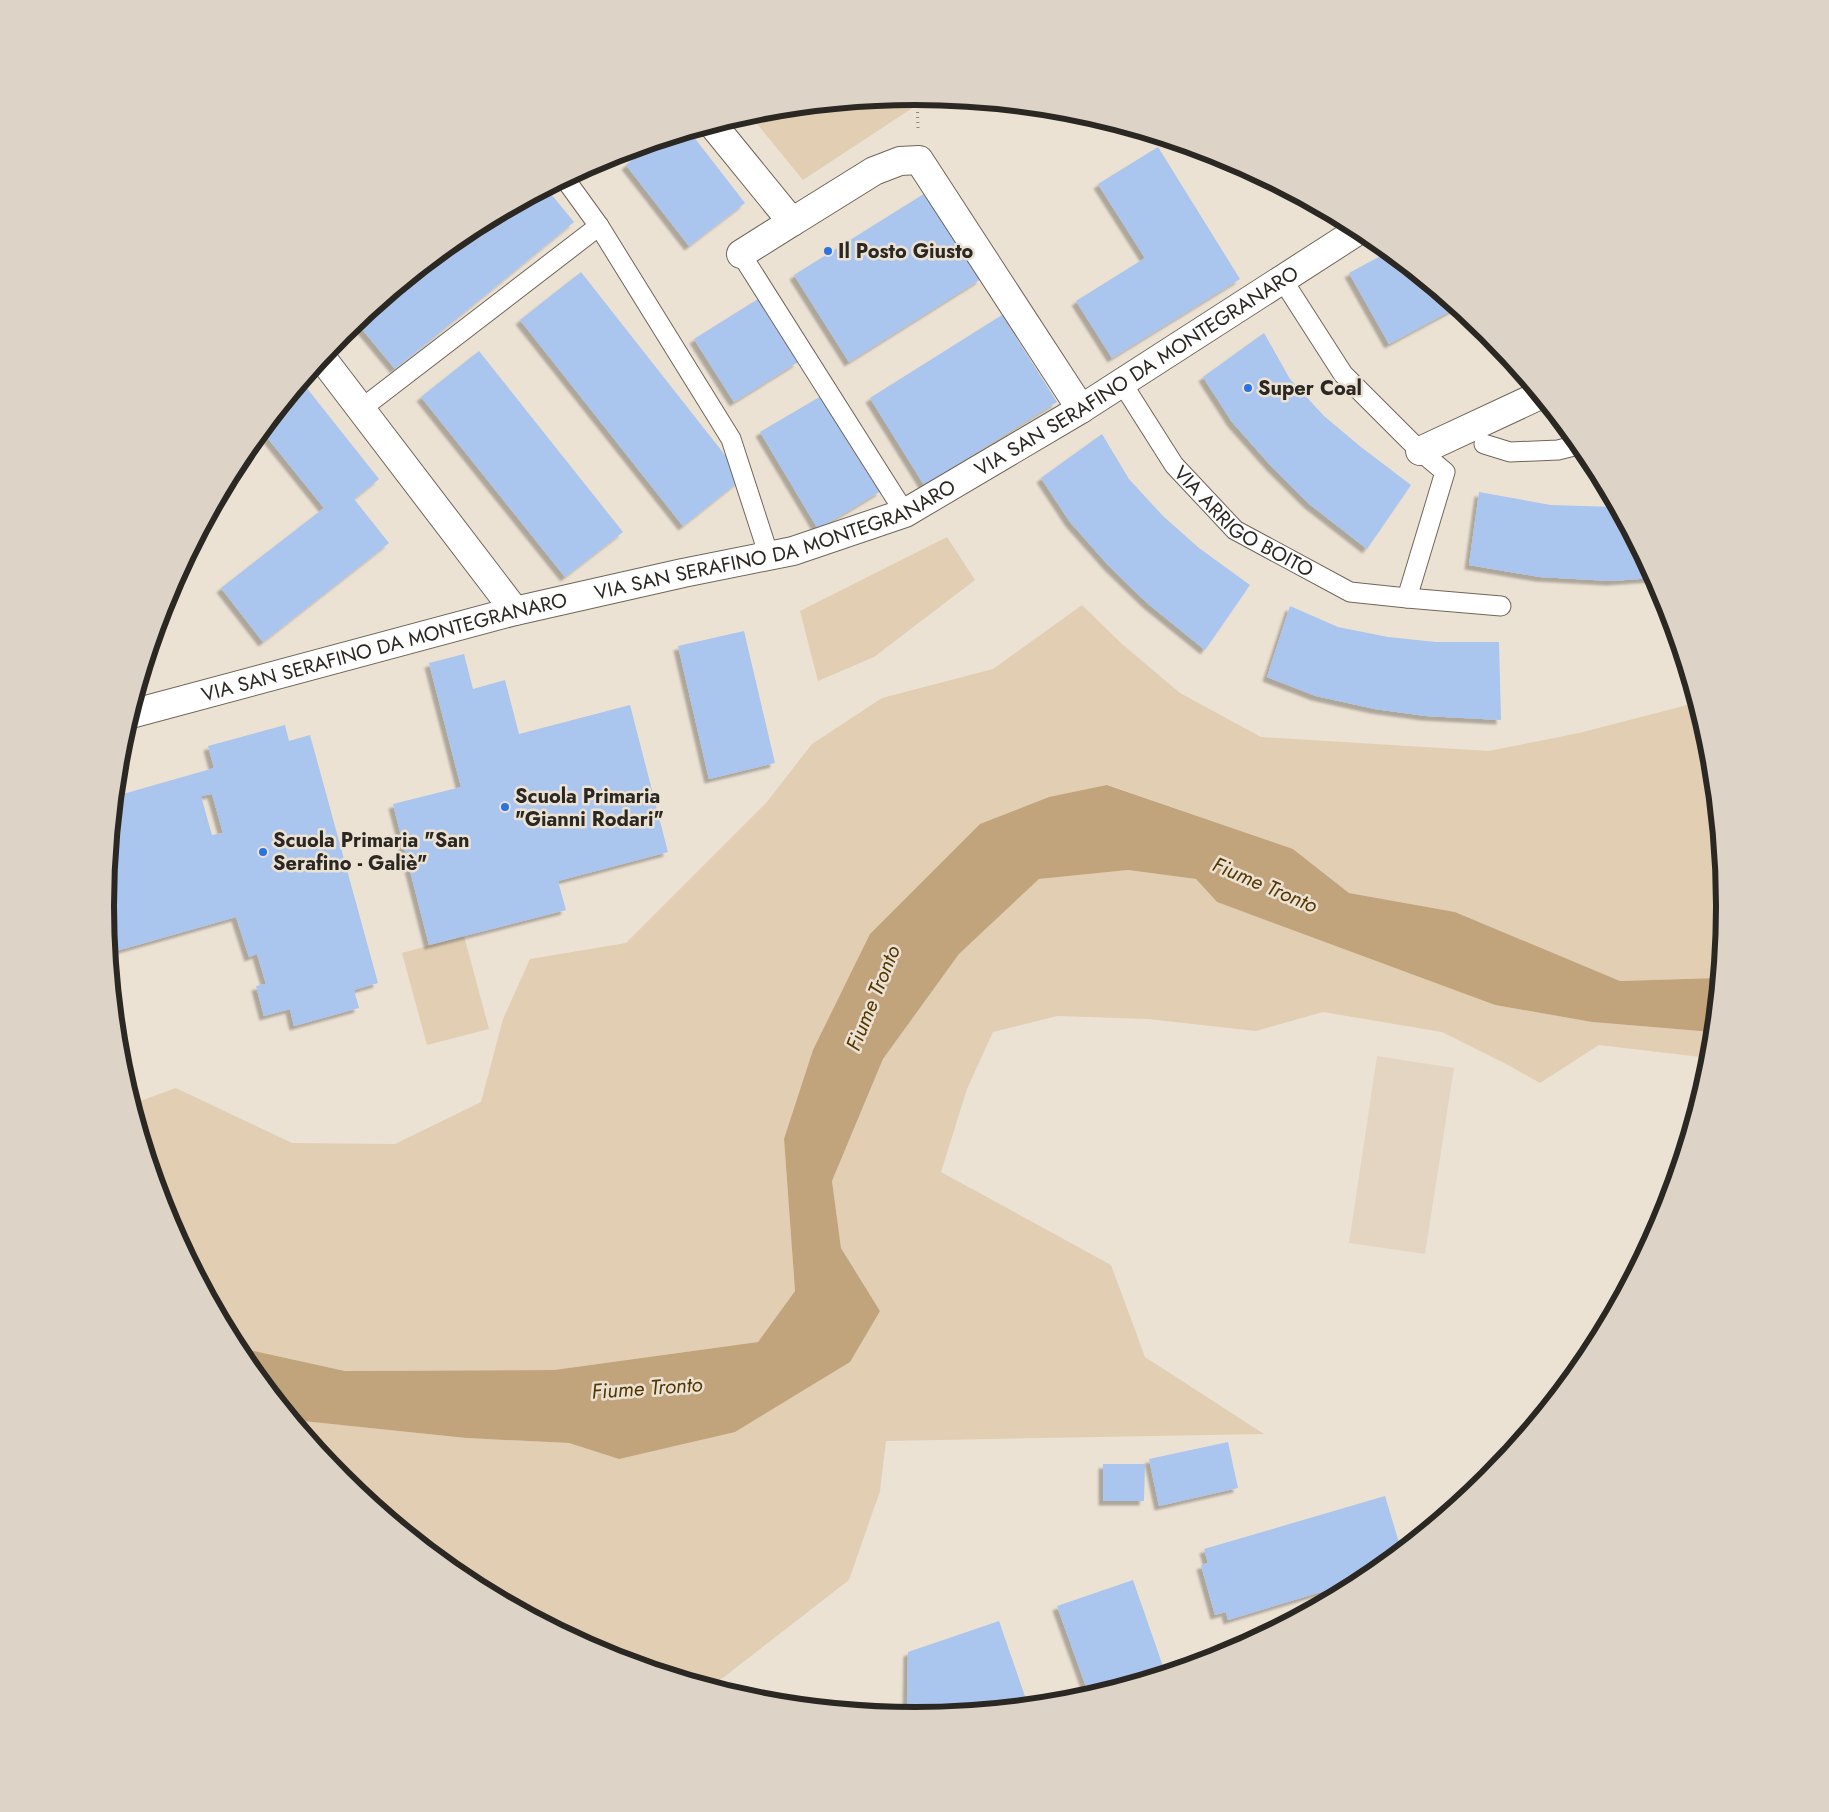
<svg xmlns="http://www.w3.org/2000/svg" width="1829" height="1812" viewBox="0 0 1829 1812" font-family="Jost,sans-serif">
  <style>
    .built { fill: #e4d5c2 }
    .green { fill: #e1ceb3 }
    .water { fill: #c1a47b }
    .building { fill: #aac5ee; fill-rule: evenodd; filter: url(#shadow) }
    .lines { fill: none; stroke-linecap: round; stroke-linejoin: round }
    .lane-casing { stroke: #6f665a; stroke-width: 21 }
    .street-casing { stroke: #6f665a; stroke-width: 30 }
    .path { stroke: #8e877e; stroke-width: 3; stroke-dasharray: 1 4; stroke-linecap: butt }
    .lane { stroke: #fff; stroke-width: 19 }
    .street { stroke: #fff; stroke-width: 28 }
    .poi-dot { fill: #2b73df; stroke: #ece2d4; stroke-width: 2 }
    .labels { text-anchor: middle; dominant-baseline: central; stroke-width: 5; stroke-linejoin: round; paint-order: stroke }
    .poi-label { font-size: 20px; font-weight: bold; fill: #2b2722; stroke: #ece2d4; text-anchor: start }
    .street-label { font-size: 20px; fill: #2b2722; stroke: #ece2d4 }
    .water-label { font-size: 21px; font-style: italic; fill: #543700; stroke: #ece2d4 }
    .rim { fill: none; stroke: #2b2722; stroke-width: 6 }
  </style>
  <defs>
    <filter id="shadow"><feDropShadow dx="-4.5" dy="4.5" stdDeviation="1" flood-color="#0004"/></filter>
  </defs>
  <rect width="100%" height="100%" fill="#ece2d4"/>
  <path class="built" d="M 1377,1056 L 1454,1068 L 1425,1254 L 1349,1243 Z"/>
  <path class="green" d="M 910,97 L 917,105 L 803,180 L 749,114 L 757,112 Z
    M 947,537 L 975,580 L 874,657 L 818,681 L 800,611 Z
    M 1082,605 L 1122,644 L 1180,693 L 1261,737 L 1489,751 L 1579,733 L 1695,703 L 1709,748 L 1724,906 L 1717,978 L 1620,981 L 1455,912 L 1349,893 L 1293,849 L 1108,785 L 784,1139 L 795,1291 L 758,1342 L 554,1370 L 345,1371 L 236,1347 L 166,1216 L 132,1104 L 176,1088 L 292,1143 L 395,1144 L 481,1102 L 503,1019 L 530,959 L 626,943 L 766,803 L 812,744 L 882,698 L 993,669 Z
    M 1128,870 L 1196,879 L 1217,902 L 1495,1005 L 1592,1022 L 1712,1032 L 1709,1058 L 1599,1045 L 1540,1083 L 1508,1065 L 1442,1032 L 1323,1012 L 1256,1031 L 1148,1019 L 1057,1016 L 993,1032 L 967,1089 L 941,1172 L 1111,1265 L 1145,1357 L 1264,1434 L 886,1441 L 880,1491 L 849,1580 L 724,1677 L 709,1686 L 604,1654 L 464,1579 L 342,1478 L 293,1420 L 466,1438 L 569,1443 L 619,1459 L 880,1311 L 841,1248 L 832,1181 L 883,1059 L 959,954 L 1039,879 Z
    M 464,936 L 489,1029 L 427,1045 L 402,953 Z"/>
  <path class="water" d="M 1107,785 L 1293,849 L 1349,893 L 1455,912 L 1620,981 L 1717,978 L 1712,1032 L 1592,1022 L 1495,1005 L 1217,902 L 1196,879 L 1128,870 L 1039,879 L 959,954 L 883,1059 L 832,1181 L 841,1248 L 880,1311 L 850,1362 L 735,1432 L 619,1459 L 569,1443 L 466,1438 L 293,1420 L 241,1356 L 236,1347 L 345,1371 L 554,1370 L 758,1342 L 795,1291 L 784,1139 L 813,1050 L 870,934 L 980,824 L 1049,797 Z"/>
  <path class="building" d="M 690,132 L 745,203 L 689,246 L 626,165 L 654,143 Z
    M 1158,147 L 1240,279 L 1112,358 L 1076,301 L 1145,258 L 1098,184 Z
    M 547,189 L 574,222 L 395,369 L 356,322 L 465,233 Z
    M 927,192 L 981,279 L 849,362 L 794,275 Z
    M 1388,252 L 1456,308 L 1389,344 L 1349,273 Z
    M 581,272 L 743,478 L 683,526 L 520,320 Z
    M 758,299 L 798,362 L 734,402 L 694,339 Z
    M 1002,315 L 1057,402 L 924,485 L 870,398 Z
    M 1264,333 L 1290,379 L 1324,416 L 1361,447 L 1411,485 L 1367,549 L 1308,503 L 1271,466 L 1232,422 L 1203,377 Z
    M 479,351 L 623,532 L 565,577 L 421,397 Z
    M 302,382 L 379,479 L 354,499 L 389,543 L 263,642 L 221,588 L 324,508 L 262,431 Z
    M 823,395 L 881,491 L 818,529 L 760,432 Z
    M 1102,434 L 1129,479 L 1163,516 L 1199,548 L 1250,585 L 1205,650 L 1147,603 L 1109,566 L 1070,522 L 1041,478 Z
    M 1479,492 L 1551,505 L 1615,507 L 1653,578 L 1611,581 L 1540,577 L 1469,565 Z
    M 169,591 L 175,601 L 162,610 L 167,596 Z
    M 1290,606 L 1338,627 L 1388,637 L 1436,642 L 1499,642 L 1501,720 L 1426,716 L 1375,709 L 1316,696 L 1267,677 Z
    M 744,631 L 775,763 L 709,779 L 678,646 Z
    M 464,654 L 473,689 L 505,680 L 519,734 L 630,705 L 668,852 L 558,881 L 566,910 L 429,945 L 393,804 L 461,787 L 429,663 Z
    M 285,725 L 289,741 L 310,735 L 378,983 L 354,990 L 359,1008 L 294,1026 L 290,1009 L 264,1016 L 256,986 L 266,984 L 257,954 L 249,957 L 236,917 L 109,953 L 105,906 L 116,796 L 214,768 L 208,746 ZM 212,794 L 223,833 L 212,835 L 201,796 Z
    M 1228,1442 L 1238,1488 L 1159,1506 L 1149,1459 Z
    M 1103,1464 L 1145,1464 L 1144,1501 L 1103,1501 Z
    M 1385,1496 L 1401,1549 L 1364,1579 L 1228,1620 L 1226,1612 L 1215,1615 L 1201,1565 L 1208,1563 L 1204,1549 Z
    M 1133,1580 L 1165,1672 L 1089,1695 L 1057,1606 Z
    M 999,1621 L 1028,1705 L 947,1713 L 945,1706 L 919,1715 L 907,1715 L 908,1652 Z"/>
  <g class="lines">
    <defs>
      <g id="lane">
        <path d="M 565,179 L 599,226 L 731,439 L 769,556"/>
        <path d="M 741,254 L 905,513"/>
        <path id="s1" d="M 1122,383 L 1174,465 L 1235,530 L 1350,592 L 1407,598 L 1445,472 L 1420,451 L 1343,374 L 1282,279"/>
        <path d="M 361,409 L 599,226"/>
        <path d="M 1484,444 L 1510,452 L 1558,450 L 1578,445"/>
        <path d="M 1407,598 L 1501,606"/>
      </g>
      <g id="street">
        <path d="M 713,125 L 792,222 L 874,171 L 900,161 L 919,160 L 1081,409"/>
        <path d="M 741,254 L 792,222"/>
        <path d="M 322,358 L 515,611"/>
        <path d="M 1420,451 L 1538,396"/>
        <path id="s2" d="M 131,714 L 515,611 L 683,573 L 793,551 L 905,513 L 1081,409 L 1359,230"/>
      </g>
    </defs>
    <use href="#lane" class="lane-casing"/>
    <use href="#street" class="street-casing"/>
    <path class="path" d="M 917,97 L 918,128"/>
    <use href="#lane" class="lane"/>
    <use href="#street" class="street"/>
  </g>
  <g class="poi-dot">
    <circle cx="828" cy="251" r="5"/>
    <circle cx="1248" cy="388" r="5"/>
    <circle cx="505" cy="807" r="5"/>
    <circle cx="263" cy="852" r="5"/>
  </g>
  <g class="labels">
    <g class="poi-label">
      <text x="838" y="251">Il Posto Giusto</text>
      <text x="1258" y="388">Super Coal</text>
      <text x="515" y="796">Scuola Primaria<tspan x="515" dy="23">"Gianni Rodari"</tspan></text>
      <text x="273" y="840">Scuola Primaria "San<tspan x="273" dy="23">Serafino - Galiè"</tspan></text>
    </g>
    <g class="street-label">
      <text stroke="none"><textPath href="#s2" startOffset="1072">VIA SAN SERAFINO DA MONTEGRANARO</textPath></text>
      <text stroke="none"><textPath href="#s1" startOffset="188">VIA ARRIGO BOITO</textPath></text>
      <text stroke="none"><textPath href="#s2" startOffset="668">VIA SAN SERAFINO DA MONTEGRANARO</textPath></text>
      <text stroke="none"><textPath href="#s2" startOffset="262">VIA SAN SERAFINO DA MONTEGRANARO</textPath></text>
    </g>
    <g class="water-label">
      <text transform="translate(1265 885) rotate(23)">Fiume Tronto</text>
      <text transform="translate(873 998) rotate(-68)">Fiume Tronto</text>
      <text transform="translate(647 1388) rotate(-4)">Fiume Tronto</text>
    </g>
  </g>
  <path d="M0 0H1829V1812H0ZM114 906a801 801 0 1 1 1602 0a801 801 0 1 1-1602 0Z" fill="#ddd3c6" fill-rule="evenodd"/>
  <path class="rim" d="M114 906a801 801 0 1 1 1602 0a801 801 0 1 1-1602 0Z"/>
</svg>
